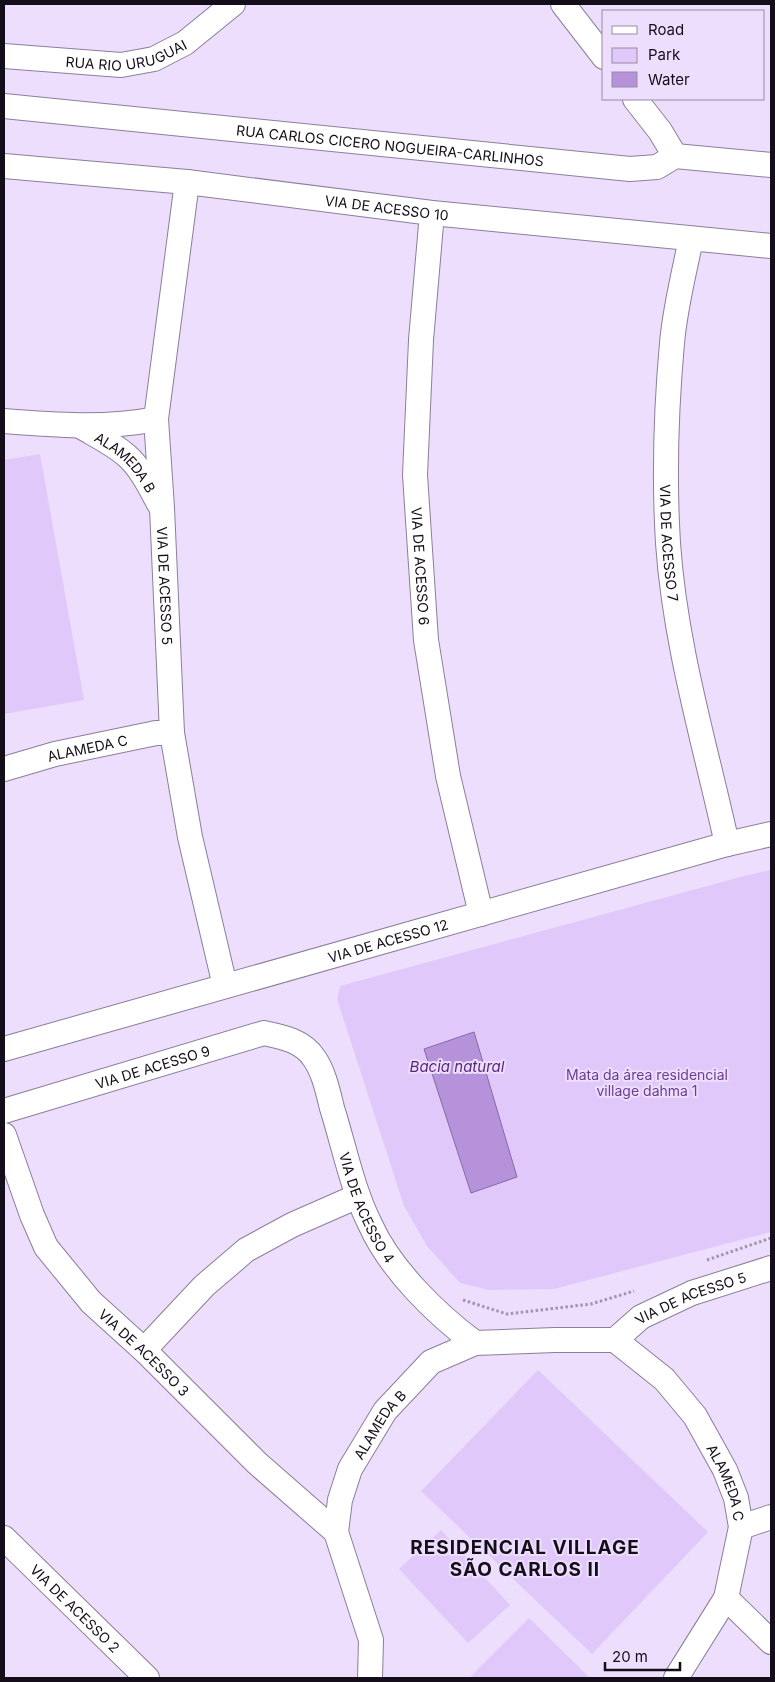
<svg xmlns="http://www.w3.org/2000/svg" width="775" height="1682" viewBox="0 0 775 1682" font-family="Inter,sans-serif">
  <style>
    .green { fill: #e0c9fa }
    .water { fill: #b692db; stroke: #856aa1 }
    .lines { fill: none; stroke-linecap: round; stroke-linejoin: round }
    .minor-casing { stroke: #8c7e9b; stroke-width: 26 }
    .path { stroke: #a095ad; stroke-width: 3; stroke-dasharray: 2.5 2.5; stroke-linecap: butt }
    .minor { stroke: #fff; stroke-width: 24 }
    .labels { text-anchor: middle; dominant-baseline: central; stroke-width: 4; stroke-linejoin: round; paint-order: stroke }
    .street-label { font-size: 14px; fill: #130e19; stroke: #eddefe }
    .park-label { font-size: 14px; fill: #6c3d94; stroke: #eddefe }
    .water-label { font-size: 15px; font-style: italic; fill: #58287e; stroke: #eddefe }
    .district-label { font-size: 19px; font-weight: bold; letter-spacing: 1px; fill: #130e19; stroke: #eddefe }
  </style>
  <rect width="100%" height="100%" fill="#eddefe"/>
  <path class="green" d="M 40,454 L 84,700 L 4,714 L 4,460 Z
    M 771,870 L 771,1232 L 554,1289 L 489,1290 L 460,1283 L 427,1246 L 404,1206 L 337,999 L 340,986 L 744,876 Z
    M 538,1370 L 708,1532 L 592,1654 L 421,1491 Z
    M 441,1530 L 510,1605 L 468,1643 L 399,1569 Z
    M 529,1618 L 590,1678 L 474,1678 L 471,1676 Z"/>
  <path class="water" d="M 474,1032 L 517,1177 L 471,1193 L 424,1049 Z"/>
  <g class="lines">
    <defs>
      <g id="minor">
        <path d="M 563,4 L 604,57"/>
        <path id="s1" d="M 4,56 L 121,65 L 154,59 L 185,43 L 233,4"/>
        <path d="M 635,99 L 660,131 L 675,156"/>
        <path id="s2" d="M 4,106 L 630,169 L 657,167 L 675,156 L 771,165"/>
        <path id="s3" d="M 4,166 L 187,182 L 432,213 L 771,246"/>
        <path id="s4" d="M 187,182 L 156,419 L 162,508 L 172,733 L 190,837 L 225,986"/>
        <path id="s5" d="M 432,213 L 421,340 L 415,475 L 426,640 L 448,776 L 481,914"/>
        <path id="s6" d="M 691,239 C 684,273 675,308 672,343 C 666,410 664,477 668,543 C 675,646 705,744 727,844"/>
        <path d="M 4,421 C 54,425 106,429 156,419"/>
        <path id="s7" d="M 80,426 C 95,435 112,443 126,455 C 141,468 150,487 159,504"/>
        <path id="s8" d="M 4,769 L 55,754 L 156,733 L 172,733"/>
        <path id="s9" d="M 4,1049 L 727,844 L 771,834"/>
        <path id="s10" d="M 4,1111 L 264,1033 C 283,1037 303,1041 314,1058 C 324,1072 328,1092 332,1108 C 344,1146 352,1188 370,1224 C 390,1269 436,1314 475,1343"/>
        <path id="s11" d="M 4,1135 L 32,1215 L 46,1247 L 91,1302 L 144,1350 L 257,1463 L 336,1532"/>
        <path id="s12" d="M 615,1340 L 664,1379 L 695,1416 L 725,1470 L 736,1498 L 741,1527 L 726,1598 L 676,1678"/>
        <path id="s13" d="M 615,1340 L 641,1317 L 692,1293 L 771,1268"/>
        <path d="M 144,1350 L 204,1286 L 246,1250 L 292,1225 L 358,1196"/>
        <path d="M 741,1527 L 771,1517"/>
        <path id="s14" d="M 4,1538 L 147,1678"/>
        <path d="M 726,1598 L 771,1642"/>
        <path id="s15" d="M 370,1678 L 371,1640 L 336,1532 L 340,1500 L 350,1469 L 385,1411 L 431,1362 L 475,1343 L 555,1340 L 615,1340"/>
      </g>
    </defs>
    <use href="#minor" class="minor-casing"/>
    <path class="path" d="M 707,1260 L 771,1238
      M 463,1300 L 507,1314 L 591,1304 L 634,1291"/>
    <use href="#minor" class="minor"/>
  </g>
  <g class="labels">
    <g class="street-label">
      <text stroke="none"><textPath href="#s1" startOffset="124">RUA RIO URUGUAI</textPath></text>
      <text stroke="none"><textPath href="#s2" startOffset="388">RUA CARLOS CICERO NOGUEIRA-CARLINHOS</textPath></text>
      <text stroke="none"><textPath href="#s3" startOffset="385">VIA DE ACESSO 10</textPath></text>
      <text stroke="none"><textPath href="#s7" startOffset="59">ALAMEDA B</textPath></text>
      <text stroke="none"><textPath href="#s6" startOffset="306">VIA DE ACESSO 7</textPath></text>
      <text stroke="none"><textPath href="#s5" startOffset="354">VIA DE ACESSO 6</textPath></text>
      <text stroke="none"><textPath href="#s4" startOffset="406">VIA DE ACESSO 5</textPath></text>
      <text stroke="none"><textPath href="#s8" startOffset="86">ALAMEDA C</textPath></text>
      <text stroke="none"><textPath href="#s9" startOffset="399">VIA DE ACESSO 12</textPath></text>
      <text stroke="none"><textPath href="#s10" startOffset="155">VIA DE ACESSO 9</textPath></text>
      <text stroke="none"><textPath href="#s10" startOffset="488">VIA DE ACESSO 4</textPath></text>
      <text stroke="none"><textPath href="#s13" startOffset="88">VIA DE ACESSO 5</textPath></text>
      <text stroke="none"><textPath href="#s11" startOffset="264">VIA DE ACESSO 3</textPath></text>
      <text stroke="none"><textPath href="#s15" startOffset="270">ALAMEDA B</textPath></text>
      <text stroke="none"><textPath href="#s12" startOffset="185">ALAMEDA C</textPath></text>
      <text stroke="none"><textPath href="#s14" startOffset="100">VIA DE ACESSO 2</textPath></text>
    </g>
    <g class="park-label">
      <text x="647" y="1074">Mata da área residencial<tspan x="647" dy="16">village dahma 1</tspan></text>
    </g>
    <g class="water-label">
      <text x="457" y="1066">Bacia natural</text>
    </g>
    <g class="district-label">
      <text x="525" y="1547">RESIDENCIAL VILLAGE<tspan x="525" dy="22">SÃO CARLOS II</tspan></text>
    </g>
  </g>
  <rect width="775" height="1682" fill="none" stroke="#130e19" stroke-width="10"/>
  <rect x="602" y="10" width="162" height="90" fill="#eddefe" stroke="#968ba2"/>
  <rect x="612" y="26" width="25" height="8" fill="#ffffff" stroke="#968ba2"/>
  <text x="648" y="35" font-size="15" fill="#130e19">Road</text>
  <rect x="612" y="48" width="25" height="15" fill="#e0c9fa" stroke="#968ba2"/>
  <text x="648" y="60" font-size="15" fill="#130e19">Park</text>
  <rect x="612" y="72" width="25" height="15" fill="#b692db" stroke="#968ba2"/>
  <text x="648" y="85" font-size="15" fill="#130e19">Water</text>
  <path d="M605 1662v8h75v-8" fill="none" stroke="#130e19" stroke-width="2.5"/>
  <text x="612" y="1662" font-size="15" fill="#130e19" stroke="#eddefe" stroke-width="4" paint-order="stroke">20 m</text>
</svg>
